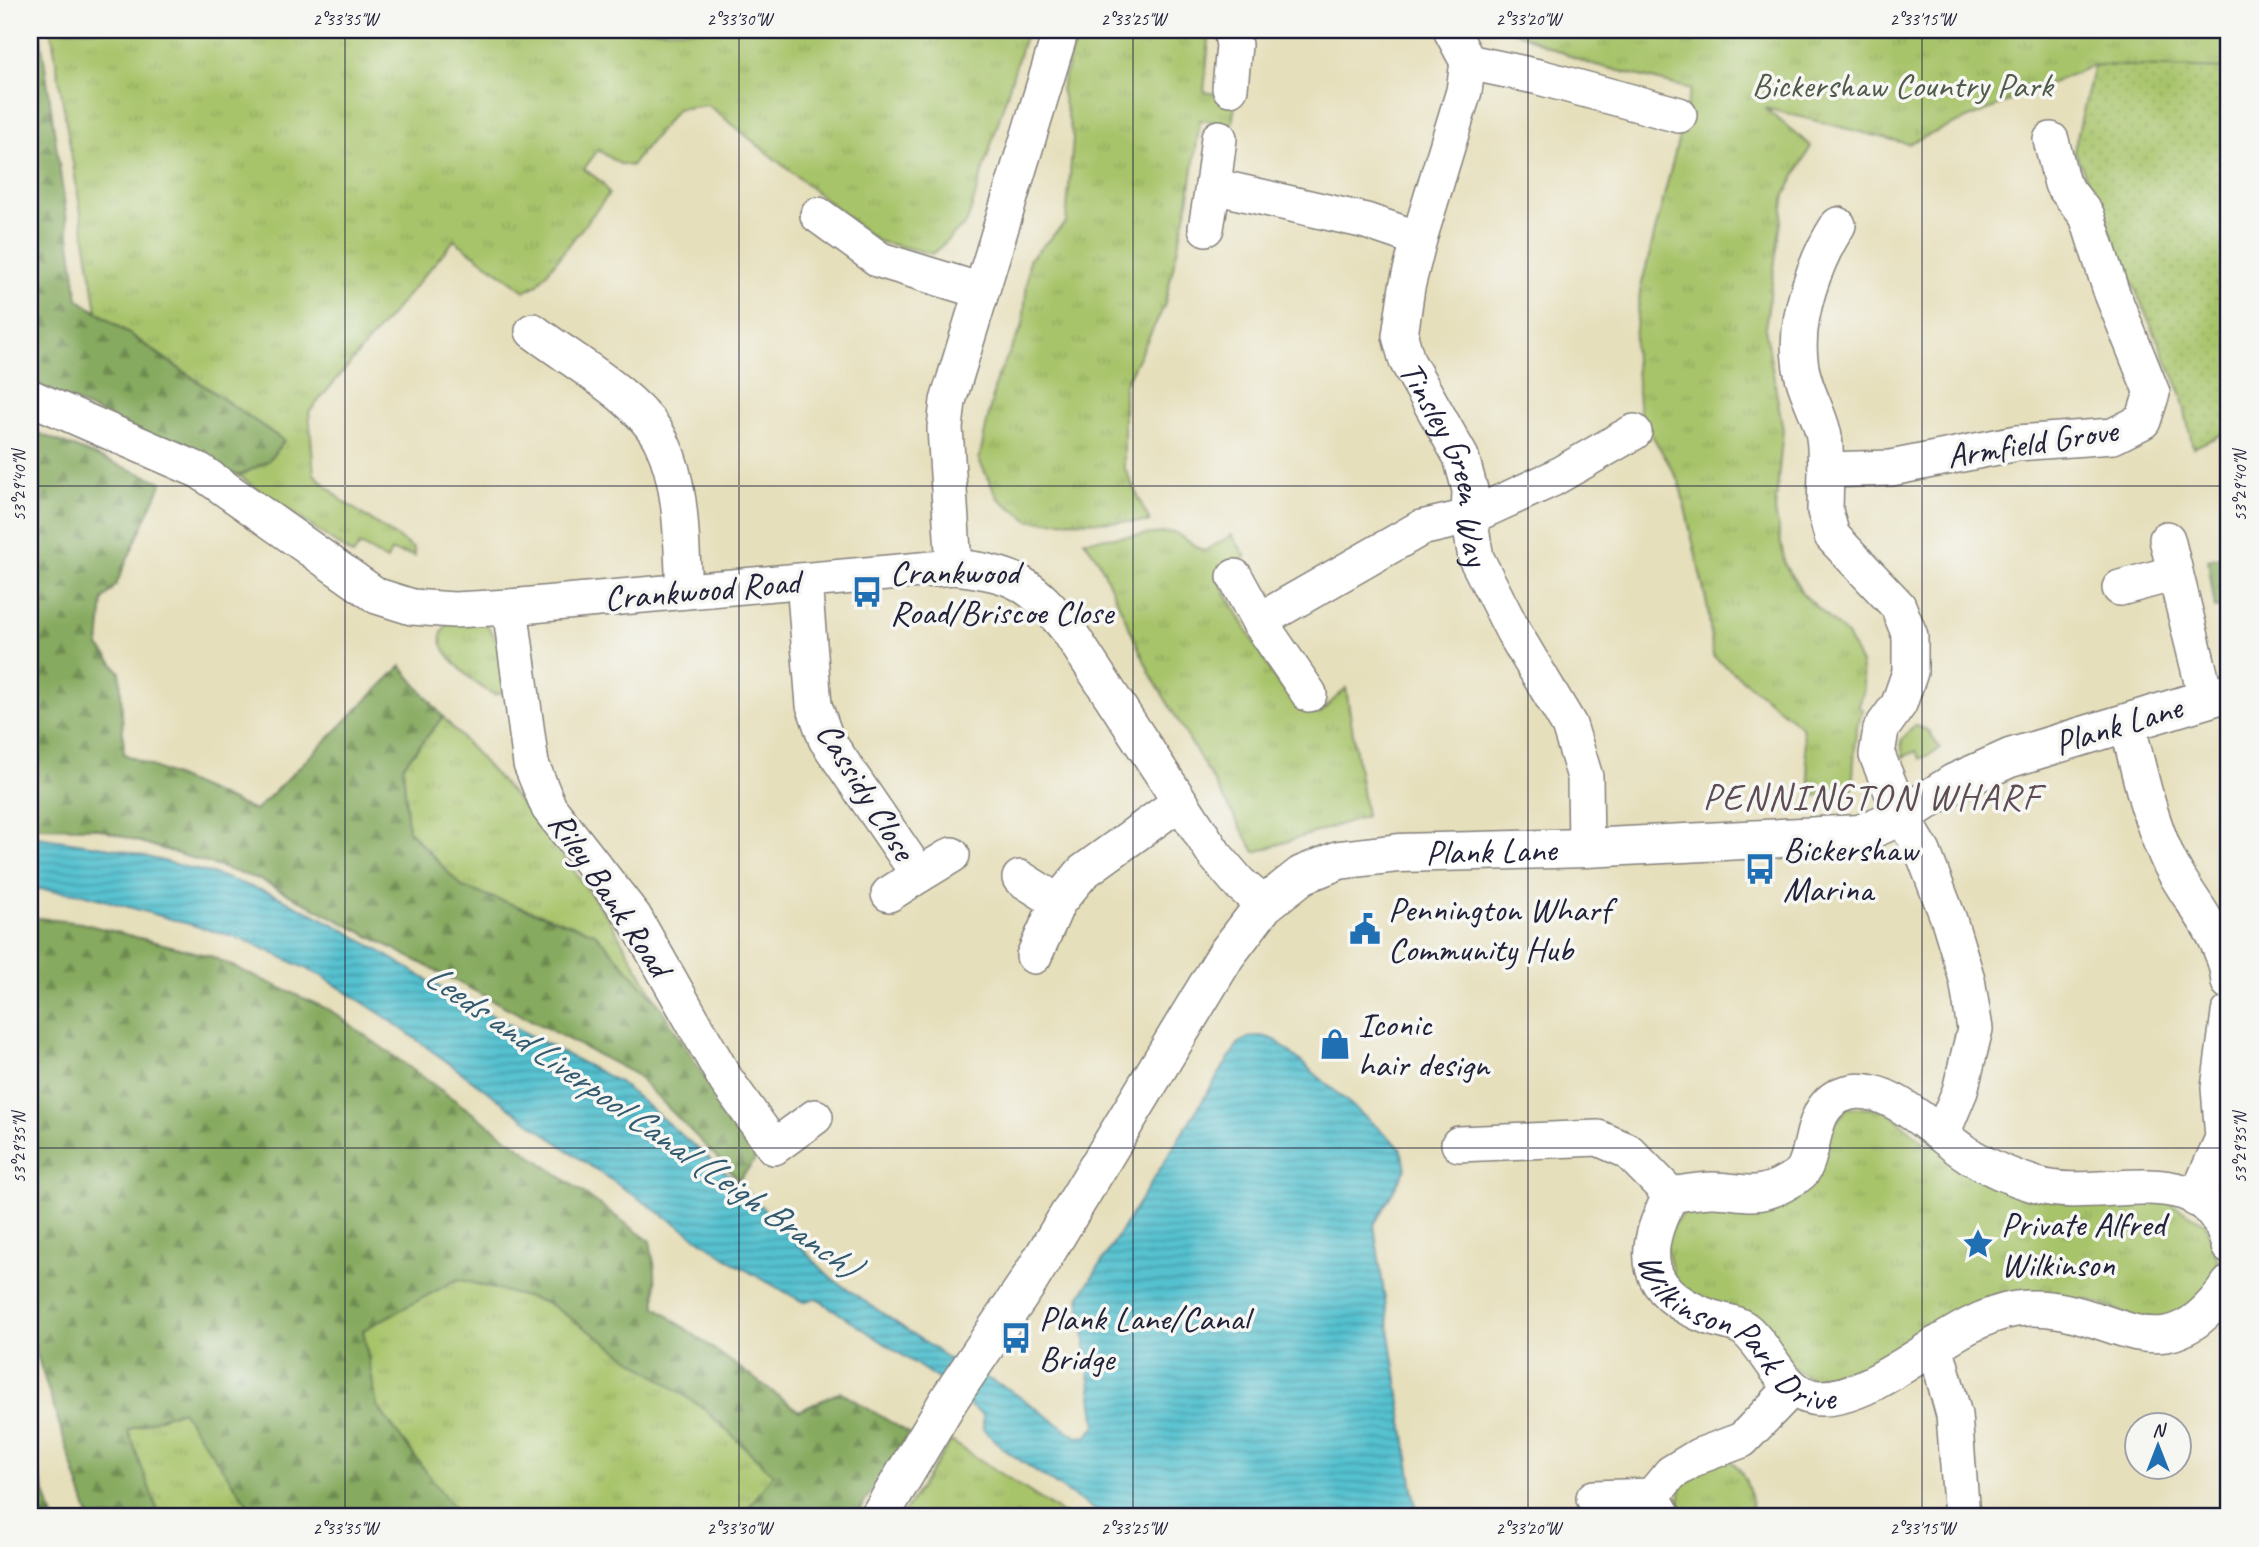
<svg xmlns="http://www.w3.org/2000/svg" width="2259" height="1547" viewBox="0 0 2259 1547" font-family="Caveat,sans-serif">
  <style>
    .grass { fill: url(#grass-tufts); stroke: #657353; stroke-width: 2 }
    .forest { fill: url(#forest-firs); stroke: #54664d; stroke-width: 2 }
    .garden { fill: url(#garden-dots); stroke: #657353; stroke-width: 2 }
    .water { fill: url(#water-rules); stroke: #3c7285; stroke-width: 2 }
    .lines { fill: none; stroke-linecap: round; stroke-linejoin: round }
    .minor-casing { stroke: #84807b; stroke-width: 38 }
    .tertiary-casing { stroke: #84807b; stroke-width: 41 }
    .minor { stroke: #fff; stroke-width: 35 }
    .tertiary { stroke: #fff; stroke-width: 38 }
    .ticks { fill: none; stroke: #22223b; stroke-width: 2; stroke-opacity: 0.45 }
    .labels { text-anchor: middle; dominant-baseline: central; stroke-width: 7; stroke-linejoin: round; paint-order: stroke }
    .park-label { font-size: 35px; fill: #515b4c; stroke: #f6f6f2 }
    .street-label { font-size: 35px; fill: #22223b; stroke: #f6f6f2 }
    .poi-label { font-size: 35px; fill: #22223b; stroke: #f6f6f2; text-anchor: start }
    .neighbourhood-label { font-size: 37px; letter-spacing: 2px; fill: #5e4c55; stroke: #f6f6f2 }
    .water-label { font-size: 37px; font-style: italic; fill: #345a6f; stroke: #f6f6f2 }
    .neatline { fill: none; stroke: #22223b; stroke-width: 2.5 }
    .ticks-label { font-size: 18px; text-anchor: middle; fill: #22223b }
  </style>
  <defs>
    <pattern id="grass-tufts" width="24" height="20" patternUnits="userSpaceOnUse" patternTransform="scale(1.75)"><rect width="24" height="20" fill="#a8c46b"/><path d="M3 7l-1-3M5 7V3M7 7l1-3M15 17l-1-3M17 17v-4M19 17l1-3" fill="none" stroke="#90a85e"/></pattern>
    <pattern id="forest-firs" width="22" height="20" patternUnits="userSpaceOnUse" patternTransform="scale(1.75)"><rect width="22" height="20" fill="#86aa5f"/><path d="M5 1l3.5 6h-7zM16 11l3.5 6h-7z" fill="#6d8a50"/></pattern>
    <pattern id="garden-dots" width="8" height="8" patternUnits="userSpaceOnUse" patternTransform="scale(1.75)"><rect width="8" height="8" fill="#a8c46b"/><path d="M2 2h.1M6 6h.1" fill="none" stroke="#90a85e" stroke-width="1.8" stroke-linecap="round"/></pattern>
    <pattern id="water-rules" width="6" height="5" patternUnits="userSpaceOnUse" patternTransform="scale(1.75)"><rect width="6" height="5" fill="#55c1cf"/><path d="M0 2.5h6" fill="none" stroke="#469ca9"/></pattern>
  </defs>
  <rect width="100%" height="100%" fill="#f6f6f2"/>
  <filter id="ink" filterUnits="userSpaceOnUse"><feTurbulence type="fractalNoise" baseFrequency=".0143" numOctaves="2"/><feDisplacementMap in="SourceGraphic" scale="14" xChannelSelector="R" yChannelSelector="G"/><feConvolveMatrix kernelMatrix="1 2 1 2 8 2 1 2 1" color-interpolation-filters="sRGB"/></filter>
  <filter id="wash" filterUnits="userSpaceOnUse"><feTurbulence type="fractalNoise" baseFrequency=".00686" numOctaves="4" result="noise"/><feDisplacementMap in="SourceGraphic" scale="28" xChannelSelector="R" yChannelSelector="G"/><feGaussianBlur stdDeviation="1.57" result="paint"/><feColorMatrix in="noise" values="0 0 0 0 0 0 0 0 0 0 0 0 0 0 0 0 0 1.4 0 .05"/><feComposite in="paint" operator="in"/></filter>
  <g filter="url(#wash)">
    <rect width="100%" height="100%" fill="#e6dfbb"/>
    <path class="grass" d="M 51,30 L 1027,30 L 967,222 L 933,254 L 877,241 L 708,105 L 677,109 L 631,166 L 620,164 L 598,150 L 584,169 L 602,182 L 609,194 L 538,284 L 525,291 L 454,240 L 309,412 L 314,474 L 344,502 L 413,548 L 415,556 L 391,551 L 387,560 L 360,545 L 353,555 L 239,476 L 268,461 L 284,441 L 97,311 Z
      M 1078,30 L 1210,30 L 1204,92 L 1236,97 L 1232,125 L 1200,120 L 1188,203 L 1164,307 L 1124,386 L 1124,467 L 1150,522 L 1030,521 L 998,498 L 979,460 L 996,380 L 1023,325 L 1029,260 L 1066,222 L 1073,138 L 1061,89 Z
      M 1511,30 L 2229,30 L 2229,69 L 2094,65 L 1908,144 L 1765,108 L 1811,146 L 1785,195 L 1765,328 L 1783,430 L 1775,511 L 1785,565 L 1803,594 L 1847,635 L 1861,664 L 1864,689 L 1859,706 L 1863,710 L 1856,729 L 1852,792 L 1812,796 L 1802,727 L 1713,656 L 1708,609 L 1679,481 L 1640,415 L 1634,347 L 1640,291 L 1691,89 L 1584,62 Z
      M 1174,532 L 1204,551 L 1232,535 L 1246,557 L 1216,576 L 1278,684 L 1320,713 L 1346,688 L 1366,816 L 1255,852 L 1150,673 L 1099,561 L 1084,540 Z
      M 481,620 C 500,634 506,668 507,691 L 495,695 C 479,688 448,661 442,644 C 439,636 443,630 447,623 Z
      M 443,717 L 537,821 L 609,919 L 658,1003 L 595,933 L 462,887 L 408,830 L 403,766 Z
      M 1914,725 L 1929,731 L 1940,749 L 1920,759 L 1916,751 L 1903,757 L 1901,741 Z
      M 1848,1107 L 1886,1110 L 1926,1144 L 2159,1197 L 2205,1223 L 2217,1257 L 2217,1272 L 2188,1311 L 2151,1323 L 2086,1299 L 1854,1377 L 1816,1383 L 1676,1285 L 1664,1238 C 1689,1197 1698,1206 1742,1209 L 1823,1138 Z
      M 458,1279 L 548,1303 L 703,1408 L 774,1474 L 742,1517 L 460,1517 L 377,1406 L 363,1329 Z
      M 182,1410 L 257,1517 L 160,1517 L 127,1430 Z
      M 951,1441 L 1068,1517 L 901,1517 Z
      M 1726,1458 C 1745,1467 1754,1498 1751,1517 L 1682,1517 L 1679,1510 L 1681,1479 Z"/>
    <path class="forest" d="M 30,30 L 40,30 L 78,299 L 284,441 L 268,461 L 239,476 L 46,389 L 30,377 Z
      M 30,430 L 162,482 L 116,585 L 103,600 L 99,646 L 120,672 L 124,754 L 255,811 L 401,666 L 443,717 L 403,766 L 408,830 L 462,887 L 595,933 L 658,1003 L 756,1159 L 739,1180 L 635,1074 L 261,880 L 96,828 L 30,827 Z
      M 2229,554 L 2229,606 L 2215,608 L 2208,560 Z
      M 30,917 L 81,923 L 210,956 L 330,1010 L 650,1241 L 655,1269 L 656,1307 L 799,1411 L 840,1392 L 909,1433 L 855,1517 L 742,1517 L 773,1474 L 703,1408 L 548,1303 L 458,1279 L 363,1330 L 377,1406 L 460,1517 L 257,1517 L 181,1410 L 128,1430 L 160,1517 L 89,1517 L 30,1333 Z
      M 30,1447 L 53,1517 L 30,1517 Z"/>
    <path class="garden" d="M 2094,65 L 2229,69 L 2229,431 L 2193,448 L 2181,393 L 2074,150 Z"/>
    <path class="water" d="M 30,836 L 117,849 L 220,876 L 275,895 L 343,929 L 449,993 L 619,1082 L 737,1182 L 831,1278 L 958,1365 L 1007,1388 L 1077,1437 L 1088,1436 L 1096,1425 L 1079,1298 L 1238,1044 C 1251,1034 1261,1034 1277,1041 L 1400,1147 L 1406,1168 L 1374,1225 L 1417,1517 L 1105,1517 L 1006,1451 L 983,1429 L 983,1415 L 940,1386 L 941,1381 L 816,1298 L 803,1302 L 739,1266 L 577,1157 L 387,1018 L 320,975 L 245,940 L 83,894 L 30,888 Z"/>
  </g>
  <g filter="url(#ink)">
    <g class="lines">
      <defs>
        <g id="minor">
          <path d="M 1451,30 L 1468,62 L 1539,77 L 1679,115"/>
          <path id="s1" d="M 1468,62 L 1464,91 L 1419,239 L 1407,287 L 1400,336 L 1407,361 L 1461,457 L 1470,490 L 1469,517 L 1476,558 L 1513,631 L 1569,725 L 1585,777 L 1586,848"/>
          <path d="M 1230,88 L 1234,45 L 1231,30"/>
          <path d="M 1219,138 L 1213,186 L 1366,221 L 1419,239"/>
          <path d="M 818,215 L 880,260 L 981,291"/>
          <path d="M 1206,228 L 1213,186"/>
          <path d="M 533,331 C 572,361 642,399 662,443 C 683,487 681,544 684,591"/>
          <path d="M 30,397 L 200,471 L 377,596 L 412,607 L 454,610 L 510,607 L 954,567 C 1017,574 1030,583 1069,631 L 1215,855 L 1239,883 L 1264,905"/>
          <path d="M 1826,470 C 1825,458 1826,444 1823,432 C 1817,408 1802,386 1800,360 C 1795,316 1815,261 1838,225"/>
          <path d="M 2167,539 L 2206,698"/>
          <path d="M 954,567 L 945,428 L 948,401 L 1061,30"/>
          <path d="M 1235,577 L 1259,621"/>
          <path d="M 804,581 L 814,705 L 826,739 L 919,875 L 952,855"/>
          <path d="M 2120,588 L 2175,573"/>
          <path d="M 510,607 L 531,764 L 549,808 L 634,917 L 726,1080 L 774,1147 L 815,1117"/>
          <path d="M 1309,694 L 1259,621 L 1421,528 L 1469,517 L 1504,501 L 1552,479 L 1634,432"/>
          <path d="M 2127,722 C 2138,767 2148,815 2167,857 C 2186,899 2225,934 2229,982"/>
          <path d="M 1020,878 L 1058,902"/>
          <path d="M 889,894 L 919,875"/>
          <path d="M 1034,956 L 1058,902 L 1083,872 L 1180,802"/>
          <path d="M 1942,1134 L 1960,1091 L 1975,1029 L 1967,979 L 1949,920 L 1923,852 L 1902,816 L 1877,755 L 1881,729 L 1899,704 L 1910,672 L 1910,636 L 1898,606 L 1832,536 L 1825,511 L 1826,470 L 1891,468 L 2017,443 L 2113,436 L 2143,421 L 2152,393 L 2111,291 L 2087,216 L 2062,184 L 2051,140"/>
          <path d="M 1459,1144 L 1598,1138 L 1628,1151 L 1671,1195"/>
          <path d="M 2196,1199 L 2223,1138 L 2219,1088 L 2229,1013"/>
          <path id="s2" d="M 2229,1246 C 2206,1150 2101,1205 2037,1185 C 2013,1178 1991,1169 1970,1156 C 1936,1135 1889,1081 1847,1093 C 1808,1103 1817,1151 1802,1172 C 1798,1177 1785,1183 1780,1186 C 1753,1199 1739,1190 1713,1190 C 1699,1190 1684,1193 1671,1195 C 1638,1254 1644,1294 1712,1318 C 1722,1321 1738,1323 1746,1330 C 1772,1352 1783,1398 1821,1398 C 1882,1398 1950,1319 2016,1309 C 2110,1297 2157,1389 2229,1284"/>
          <path d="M 1935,1345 L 1954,1415 L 1962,1517"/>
          <path d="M 1594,1498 L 1652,1496"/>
          <path d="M 1664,1517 L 1652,1496 L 1671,1473 L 1699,1456 L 1742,1440 L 1791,1389"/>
        </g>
        <g id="tertiary">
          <path id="s3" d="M 879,1517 L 950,1398 L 1027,1284 L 1226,955 L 1264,905 L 1302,875 L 1339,860 L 1399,853 L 1586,848 L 1860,834 L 1902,816 L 1954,783 L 2010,758 L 2229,692"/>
        </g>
      </defs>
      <use href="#minor" class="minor-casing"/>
      <use href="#tertiary" class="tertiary-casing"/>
      <use href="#minor" class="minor"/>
      <use href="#tertiary" class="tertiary"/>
    </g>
  </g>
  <path class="ticks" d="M 345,30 L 345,1517M 739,30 L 739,1517M 1133,30 L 1133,1517M 1528,30 L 1528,1517M 1922,30 L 1922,1517M 30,486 L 2229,486M 30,1148 L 2229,1148"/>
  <defs>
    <symbol id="bus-bare" viewBox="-9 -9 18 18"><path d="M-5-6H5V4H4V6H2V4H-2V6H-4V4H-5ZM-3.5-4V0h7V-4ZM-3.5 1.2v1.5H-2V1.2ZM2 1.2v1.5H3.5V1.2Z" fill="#1f6fb2" stroke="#f6f6f2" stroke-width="2.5" paint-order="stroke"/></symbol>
    <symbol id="civic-bare" viewBox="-9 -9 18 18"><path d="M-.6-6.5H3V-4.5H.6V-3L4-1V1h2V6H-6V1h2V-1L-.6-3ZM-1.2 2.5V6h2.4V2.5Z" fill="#1f6fb2" stroke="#f6f6f2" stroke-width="2.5" paint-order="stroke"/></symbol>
    <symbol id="shop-bare" viewBox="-9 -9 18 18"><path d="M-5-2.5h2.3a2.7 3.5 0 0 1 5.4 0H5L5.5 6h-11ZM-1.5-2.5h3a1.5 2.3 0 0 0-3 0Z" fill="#1f6fb2" stroke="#f6f6f2" stroke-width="2.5" paint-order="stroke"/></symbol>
    <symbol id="sight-bare" viewBox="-9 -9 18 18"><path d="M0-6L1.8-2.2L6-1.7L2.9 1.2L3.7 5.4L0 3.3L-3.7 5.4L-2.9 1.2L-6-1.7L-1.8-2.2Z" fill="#1f6fb2" stroke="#f6f6f2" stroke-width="2.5" paint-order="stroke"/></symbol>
  </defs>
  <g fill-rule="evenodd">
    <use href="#bus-bare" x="845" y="570" width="44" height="44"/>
    <use href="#bus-bare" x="1738" y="847" width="44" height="44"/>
    <use href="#civic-bare" x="1343" y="907" width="44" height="44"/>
    <use href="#shop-bare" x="1313" y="1022" width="44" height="44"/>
    <use href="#sight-bare" x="1956" y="1222" width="44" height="44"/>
    <use href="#bus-bare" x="994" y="1316" width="44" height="44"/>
  </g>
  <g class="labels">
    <g class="park-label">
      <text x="1902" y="85">Bickershaw Country Park</text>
    </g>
    <g class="street-label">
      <text transform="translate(2032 443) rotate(-9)">Armfield Grove</text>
      <text stroke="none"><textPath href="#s1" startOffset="420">Tinsley Green Way</textPath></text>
      <text transform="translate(702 590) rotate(-5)">Crankwood Road</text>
      <text transform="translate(2118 725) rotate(-17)">Plank Lane</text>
      <text transform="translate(866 791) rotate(58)">Cassidy Close</text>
      <text stroke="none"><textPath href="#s3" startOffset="964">Plank Lane</textPath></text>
      <text transform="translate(610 894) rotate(56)">Riley Bank Road</text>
      <text stroke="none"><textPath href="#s2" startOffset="858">Wilkinson Park Drive</textPath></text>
    </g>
    <g class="poi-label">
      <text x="890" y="572">Crankwood<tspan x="890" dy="40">Road/Briscoe Close</tspan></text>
      <text x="1783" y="849">Bickershaw<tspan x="1783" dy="40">Marina</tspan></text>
      <text x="1388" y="909">Pennington Wharf<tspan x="1388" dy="40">Community Hub</tspan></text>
      <text x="1358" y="1024">Iconic<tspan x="1358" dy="40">hair design</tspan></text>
      <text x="2001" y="1224">Private Alfred<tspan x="2001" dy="40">Wilkinson</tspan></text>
      <text x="1039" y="1318">Plank Lane/Canal<tspan x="1039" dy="40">Bridge</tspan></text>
    </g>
    <g class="neighbourhood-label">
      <text x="1872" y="796">PENNINGTON WHARF</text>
    </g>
    <g class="water-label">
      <text transform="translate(642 1120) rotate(35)">Leeds and Liverpool Canal (Leigh Branch)</text>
    </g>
  </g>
  <rect width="2259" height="1547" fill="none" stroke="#f6f6f2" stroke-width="77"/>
  <g transform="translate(2158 1446)"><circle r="33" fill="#f6f6f2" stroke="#a1a1a9" stroke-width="2"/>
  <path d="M0-5L12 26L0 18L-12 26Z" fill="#1f6fb2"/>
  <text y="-10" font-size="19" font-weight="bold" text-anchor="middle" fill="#22223b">N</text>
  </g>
  <rect x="38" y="38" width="2182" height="1470" class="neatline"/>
  <g class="ticks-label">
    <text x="345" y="25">2°33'35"W</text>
    <text x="739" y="25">2°33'30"W</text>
    <text x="1133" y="25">2°33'25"W</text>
    <text x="1528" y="25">2°33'20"W</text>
    <text x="1922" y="25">2°33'15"W</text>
    <text transform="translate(19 486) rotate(-90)" y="6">53°29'40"N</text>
    <text transform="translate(2240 486) rotate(-90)" y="6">53°29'40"N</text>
    <text transform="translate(19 1148) rotate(-90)" y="6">53°29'35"N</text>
    <text transform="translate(2240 1148) rotate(-90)" y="6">53°29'35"N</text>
    <text x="345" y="1534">2°33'35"W</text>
    <text x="739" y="1534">2°33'30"W</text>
    <text x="1133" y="1534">2°33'25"W</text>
    <text x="1528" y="1534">2°33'20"W</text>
    <text x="1922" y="1534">2°33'15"W</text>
  </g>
</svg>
